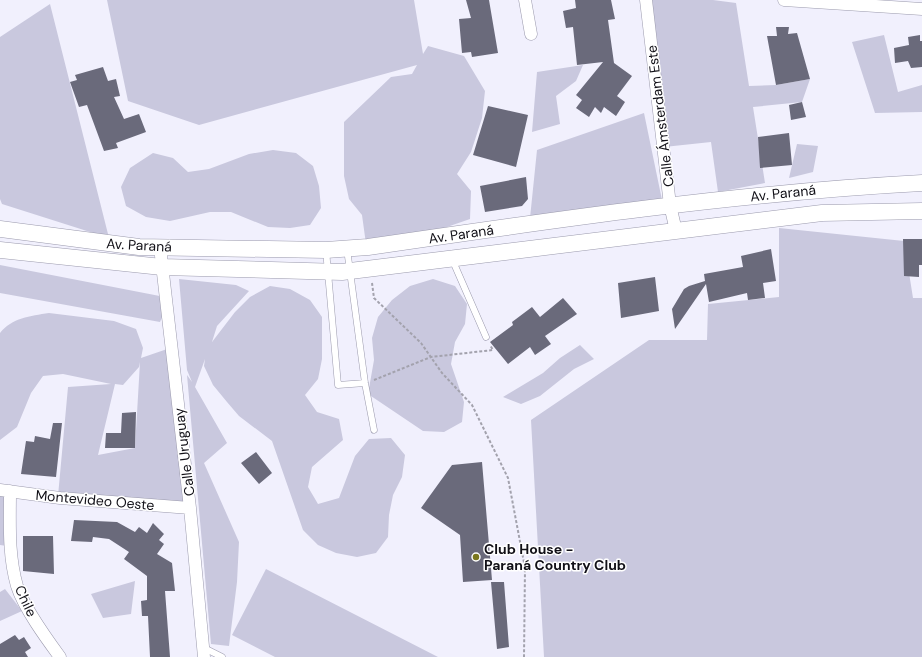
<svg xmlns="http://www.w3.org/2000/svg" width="922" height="657" viewBox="0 0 922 657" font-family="'DM Sans',sans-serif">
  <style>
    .green { fill: #c9c8de; fill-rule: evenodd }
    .building { fill: #6a6a7b }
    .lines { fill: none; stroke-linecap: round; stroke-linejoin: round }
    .service-casing { stroke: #9b9aad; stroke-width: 7 }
    .minor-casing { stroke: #9b9aad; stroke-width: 13 }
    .tertiary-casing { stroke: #9b9aad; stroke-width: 17 }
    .path { stroke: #a3a2ad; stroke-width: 2; stroke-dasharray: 3 2; stroke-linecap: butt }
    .service { stroke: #fff; stroke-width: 6 }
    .minor { stroke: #fff; stroke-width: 12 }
    .tertiary { stroke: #fff; stroke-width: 16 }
    .poi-dot { fill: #7b781e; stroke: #fff; stroke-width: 1.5 }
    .labels { text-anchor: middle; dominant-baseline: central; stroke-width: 3; stroke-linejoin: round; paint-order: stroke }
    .street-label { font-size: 14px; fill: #111017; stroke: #fff }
    .poi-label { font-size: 14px; font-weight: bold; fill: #111017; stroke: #fff; text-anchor: start }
  </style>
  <rect width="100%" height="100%" fill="#f1f0fd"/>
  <path class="green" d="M 107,0 L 414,0 L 423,54 L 428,46 L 464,56 L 485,91 L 482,118 L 471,152 L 457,174 L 471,191 L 470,219 L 418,237 L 366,244 L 362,215 L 349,199 L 344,176 L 344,122 L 391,77 L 412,74 L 417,65 L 199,125 L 128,101 Z
    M 652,0 L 713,0 L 736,3 L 749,86 L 776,85 L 810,79 L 802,102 L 753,107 L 765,183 L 718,192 L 711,142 L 664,147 Z
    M 50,4 L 109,238 L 2,204 L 0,199 L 0,37 Z
    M 884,35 L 898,92 L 922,85 L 922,112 L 875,113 L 852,42 Z
    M 583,65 L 576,81 L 556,96 L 560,124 L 532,132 L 537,72 Z
    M 644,113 L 662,200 L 530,218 L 537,150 Z
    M 797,144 L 818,146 L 813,172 L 789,178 Z
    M 273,150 L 296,153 L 313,166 L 319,186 L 321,208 L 310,225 L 290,228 L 268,227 L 231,212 L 210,212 L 170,221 L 146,217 L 126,206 L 121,187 L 130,168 L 153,153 L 173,158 L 188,172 L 209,169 L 249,154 Z
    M 779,228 L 904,241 L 913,298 L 922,298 L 922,657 L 544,657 L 531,420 L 649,340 L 707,340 L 708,304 L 779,297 Z
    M 0,265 L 170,298 L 160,322 L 0,293 Z
    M 179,279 L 236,285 L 249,291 L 217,326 L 212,342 L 235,312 L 250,297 L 270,286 L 290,289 L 310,300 L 322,317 L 322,359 L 318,379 L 305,395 L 317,412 L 339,419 L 343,440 L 312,467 L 308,487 L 318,504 L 339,498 L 355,456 L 369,439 L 391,438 L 405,455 L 402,477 L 393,495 L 389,515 L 388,537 L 376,553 L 357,557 L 336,553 L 318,545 L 303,530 L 272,441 L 239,416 L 227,402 L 213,385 L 204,366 L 205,359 L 195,387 L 227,443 L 204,463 L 239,542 L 237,582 L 229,646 L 211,644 L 187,375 L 192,382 L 187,370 Z
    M 433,279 L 455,286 L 467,304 L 465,324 L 455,342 L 451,364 L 464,402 L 462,422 L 444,432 L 423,431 L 368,394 L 374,360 L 372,338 L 378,317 L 392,300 L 410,286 Z
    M 49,313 L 114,321 L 136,329 L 143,348 L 141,358 L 173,347 L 188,505 L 58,496 L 68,387 L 111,384 L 63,374 L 43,376 L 31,393 L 17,427 L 0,440 L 0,333 C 12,318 30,316 49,313 ZM 140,362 L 135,448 L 98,455 L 115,384 L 123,385 L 139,367 Z
    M 580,345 L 594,359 L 574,369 L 540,396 L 521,404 L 503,397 L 543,373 L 560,358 Z
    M 0,492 L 7,493 L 7,546 L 0,545 Z
    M 266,569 L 438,657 L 275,657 L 232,635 Z
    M 135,581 L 131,614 L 103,618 L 91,594 Z
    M 5,589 L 22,611 L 0,621 L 0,592 Z"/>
  <path class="building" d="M 466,0 L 489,0 L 498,53 L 472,57 L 471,52 L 462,53 L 459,19 L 471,18 Z
    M 575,0 L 611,0 L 615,19 L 608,20 L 614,63 L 632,76 L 617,96 L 625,102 L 616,116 L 604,107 L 601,113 L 595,107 L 589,117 L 576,108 L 582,100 L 576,95 L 603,62 L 577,65 L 573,27 L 566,28 L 563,11 L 576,8 Z
    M 776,27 L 789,27 L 788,34 L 797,33 L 810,79 L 776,85 L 767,36 L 777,36 Z
    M 920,35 L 920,41 L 922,41 L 922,67 L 911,68 L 908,61 L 895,63 L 894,48 L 909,45 L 908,37 Z
    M 103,67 L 108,81 L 116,79 L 120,96 L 114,97 L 124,119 L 139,114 L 146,132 L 116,143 L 118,148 L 104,151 L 87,105 L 79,107 L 70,82 L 77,80 L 75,75 Z
    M 802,102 L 806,117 L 791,120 L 789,105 Z
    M 488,106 L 528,115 L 516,167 L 473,155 Z
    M 789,133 L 792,165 L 760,168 L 758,137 Z
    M 526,177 L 528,199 L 522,206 L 485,212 L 480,186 Z
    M 903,239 L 922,239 L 922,265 L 919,265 L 919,277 L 904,276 Z
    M 771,249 L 776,281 L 763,283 L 765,298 L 748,300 L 747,293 L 709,302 L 706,284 L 675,329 L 672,309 L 684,289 L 689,286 L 705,281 L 704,274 L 743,267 L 741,256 Z
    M 655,277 L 659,311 L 621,318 L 618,283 Z
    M 563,298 L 577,314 L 545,336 L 551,344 L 535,355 L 530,347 L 508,364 L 490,342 L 513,325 L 512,322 L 532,307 L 540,317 Z
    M 136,412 L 135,448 L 105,448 L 106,433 L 121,433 L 122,413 Z
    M 53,423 L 62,423 L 56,477 L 21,474 L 26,441 L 34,442 L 35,436 L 50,439 Z
    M 256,452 L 272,473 L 259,484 L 241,463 Z
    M 482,462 L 492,580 L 463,582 L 460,535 L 421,508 L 452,465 Z
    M 74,520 L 117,522 L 135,532 L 139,527 L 147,533 L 153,523 L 164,534 L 159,540 L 164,544 L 157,554 L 172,563 L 175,591 L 165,591 L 170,657 L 150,657 L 148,616 L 142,616 L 141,601 L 147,600 L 147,576 L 124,559 L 129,552 L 109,539 L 93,537 L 92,542 L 71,541 Z
    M 23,536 L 53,536 L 54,574 L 23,571 Z
    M 491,582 L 504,582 L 509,647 L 497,649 Z
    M 15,635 L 19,640 L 24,637 L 31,648 L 25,652 L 28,657 L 0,657 L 0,644 Z"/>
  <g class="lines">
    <defs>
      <path id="service" d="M 347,249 L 365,383 L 374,430
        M 326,250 L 338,385 L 365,383
        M 452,259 L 486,337
        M 204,648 L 222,657"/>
      <path id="minor" d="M 525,0 L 531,34
        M 646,0 L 670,205 L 676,231
        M 784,0 L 922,9
        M 160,247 L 190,508 L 204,657
        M 0,490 L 60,498 L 190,508
        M 10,491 C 10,523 8,555 17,586 C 24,608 46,638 60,657"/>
      <path id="tertiary" d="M 0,229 L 139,247 L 326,250 L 368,247 C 552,220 736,193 922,183
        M 0,250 L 162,267 L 342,272 L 822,213 L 922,211"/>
    </defs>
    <use href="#service" class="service-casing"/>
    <use href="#minor" class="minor-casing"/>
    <use href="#tertiary" class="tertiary-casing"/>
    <path class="path" d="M 372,283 L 374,298 L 421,343 L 442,373 L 472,405 L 508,478 L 525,568 L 524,657
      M 374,380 L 431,357 L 493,350 L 490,345"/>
    <use href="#service" class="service"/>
    <use href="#minor" class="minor"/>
    <use href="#tertiary" class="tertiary"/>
  </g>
  <circle class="poi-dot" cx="476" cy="557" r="4"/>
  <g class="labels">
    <g class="street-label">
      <text transform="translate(660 116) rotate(-97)">Calle Ámsterdam Este</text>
      <text transform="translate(783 193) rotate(-6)">Av. Paraná</text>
      <text transform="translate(461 234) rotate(-8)">Av. Paraná</text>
      <text transform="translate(139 245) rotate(3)">Av. Paraná</text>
      <text transform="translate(184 452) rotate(-97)">Calle Uruguay</text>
      <text transform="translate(95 500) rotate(5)">Montevideo Oeste</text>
      <text transform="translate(26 601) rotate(65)">Chile</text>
    </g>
    <g class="poi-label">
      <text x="484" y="549">Club House -<tspan x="484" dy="16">Paraná Country Club</tspan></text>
    </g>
  </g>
</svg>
